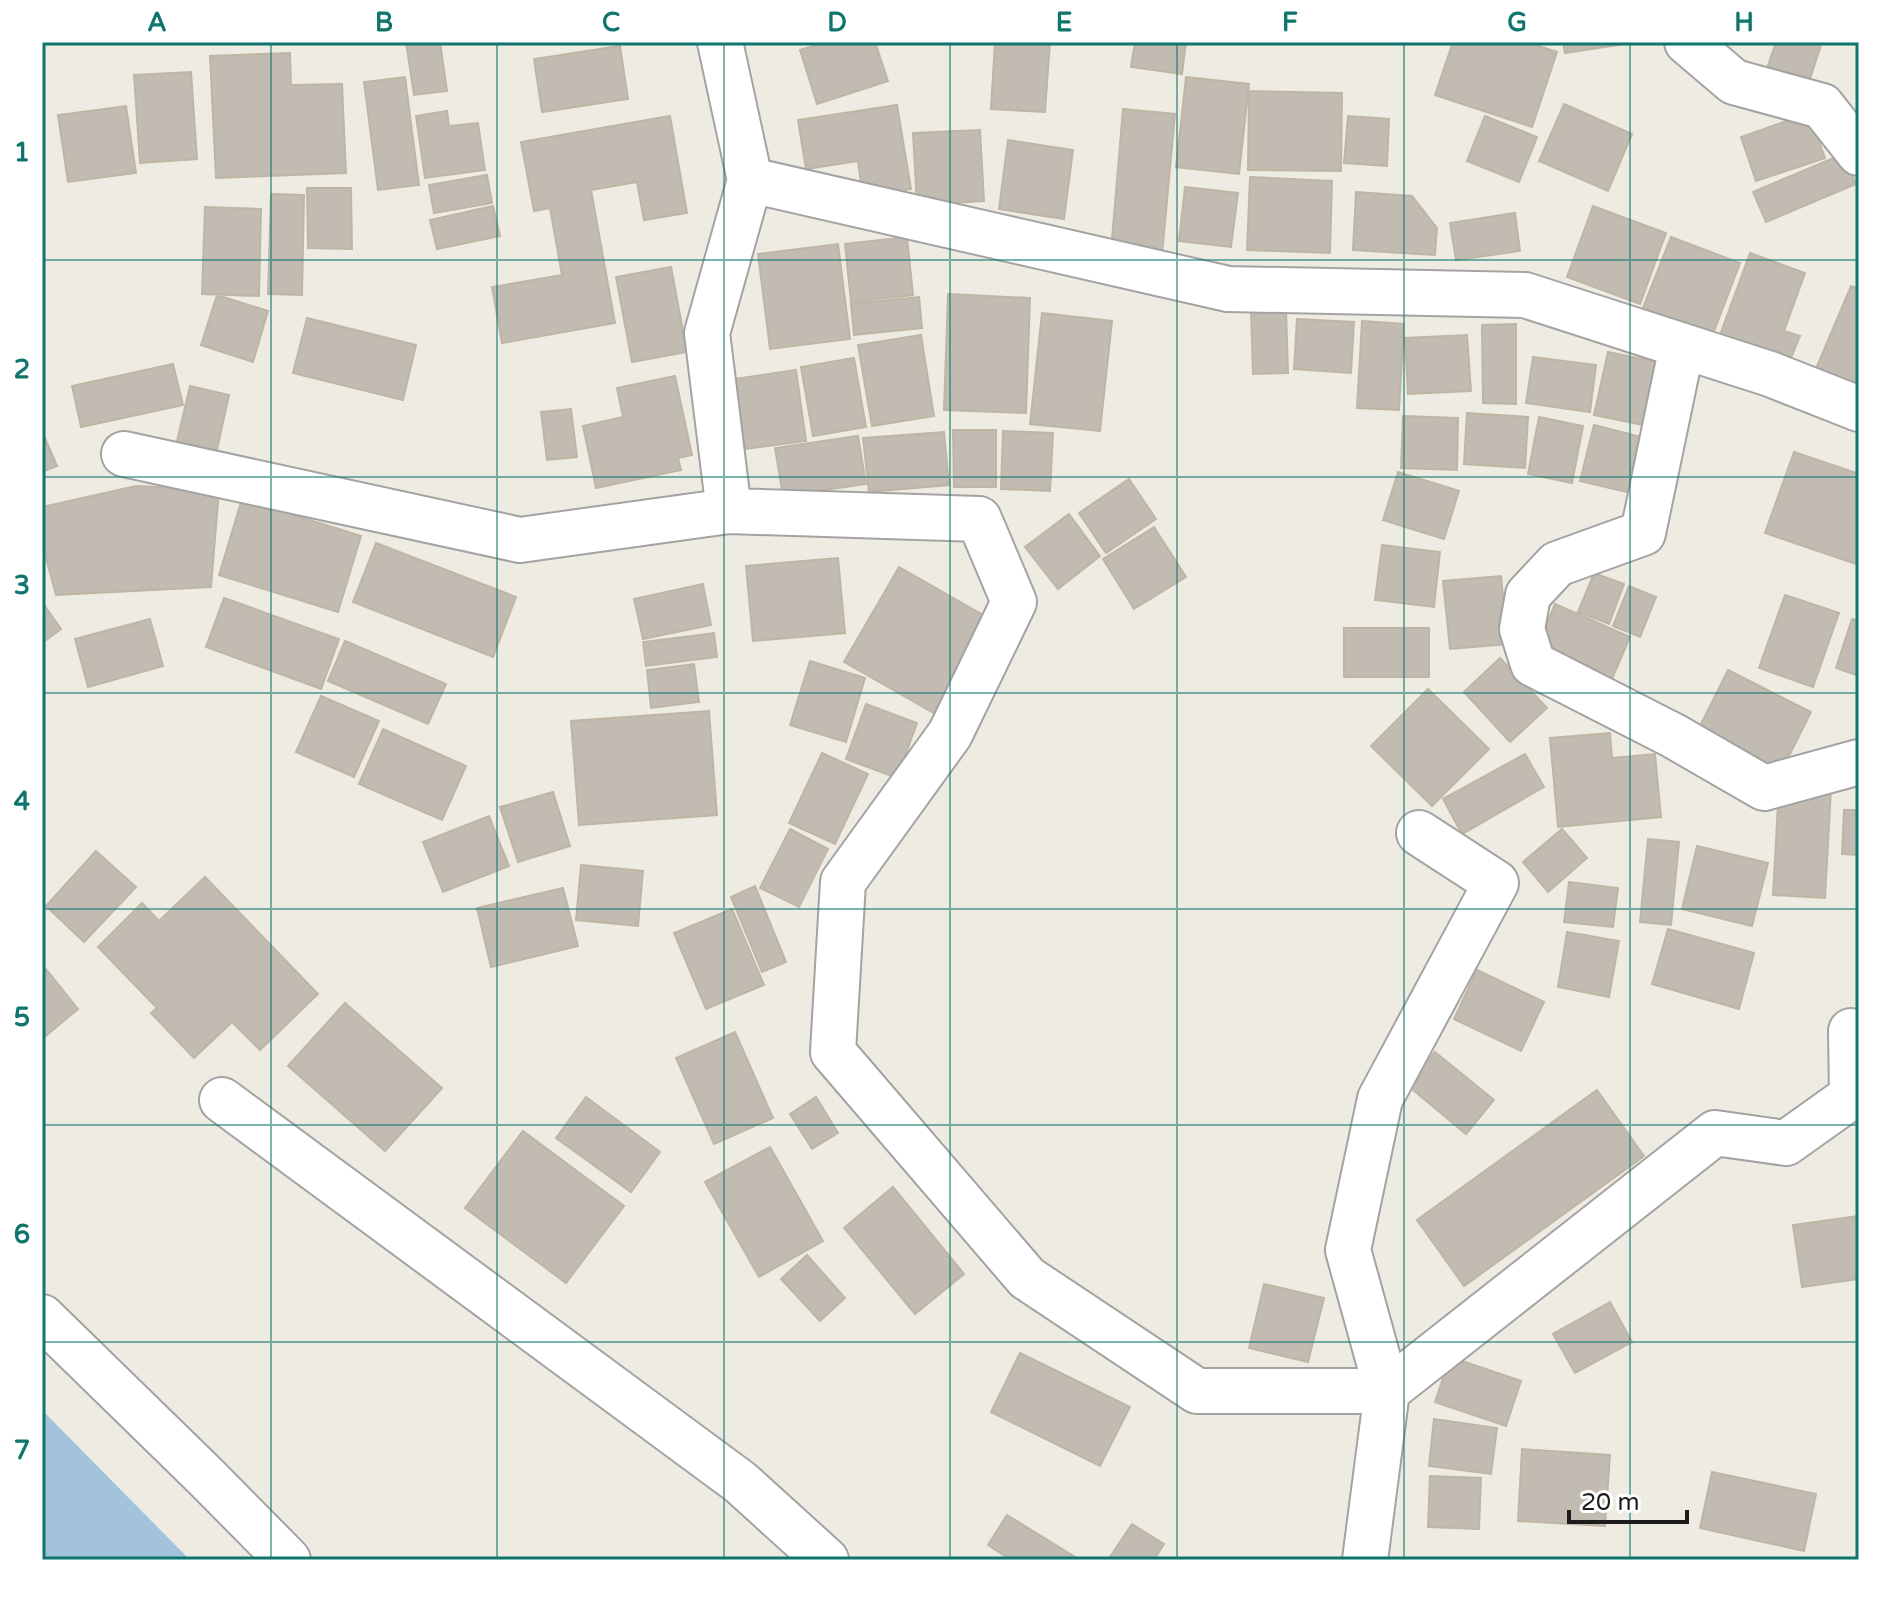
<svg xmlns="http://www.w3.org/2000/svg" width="1901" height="1602" viewBox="0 0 1901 1602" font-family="'Varela Round',sans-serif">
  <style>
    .water { fill: #a2c3db }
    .building { fill: #c2bbb1; stroke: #bfb5a4; stroke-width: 2 }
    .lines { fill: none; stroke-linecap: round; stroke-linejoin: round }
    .minor-casing { stroke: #a3a3a3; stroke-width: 48 }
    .minor { stroke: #fff; stroke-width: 44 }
    .grid { fill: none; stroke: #0f766e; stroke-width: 2; stroke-opacity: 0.55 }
    .neatline { fill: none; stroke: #0f766e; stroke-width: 3 }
    .grid-label { font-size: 26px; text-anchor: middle; font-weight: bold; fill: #0f766e }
  </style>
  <rect width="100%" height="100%" fill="#eeece2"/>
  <path class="water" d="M 42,1410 L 190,1560 L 42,1560 Z"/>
  <path class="building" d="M 406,42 L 440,42 L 447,91 L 414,95 Z
    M 827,42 L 875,42 L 888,81 L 817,104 L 800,50 Z
    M 995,42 L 1050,42 L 1045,112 L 991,109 Z
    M 1135,42 L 1186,42 L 1182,74 L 1131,67 Z
    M 1453,42 L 1526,42 L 1557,52 L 1532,127 L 1435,95 Z
    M 1563,42 L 1631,42 L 1631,43 L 1565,53 Z
    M 1776,42 L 1822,42 L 1807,88 L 1765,74 Z
    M 620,46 L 628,99 L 542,112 L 534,59 Z
    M 290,53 L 291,85 L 342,84 L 346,173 L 216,178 L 210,56 Z
    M 191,72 L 197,159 L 140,163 L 134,75 Z
    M 405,77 L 419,185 L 378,190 L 364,82 Z
    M 1186,77 L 1249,84 L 1239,174 L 1176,167 Z
    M 1249,91 L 1342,93 L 1341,171 L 1248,170 Z
    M 1564,104 L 1632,134 L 1608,191 L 1539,161 Z
    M 897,105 L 911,189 L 863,197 L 858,161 L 806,169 L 798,120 Z
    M 126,106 L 136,173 L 68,182 L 58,115 Z
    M 1123,109 L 1175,114 L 1162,255 L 1111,251 Z
    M 447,111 L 449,126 L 478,123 L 485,170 L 425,178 L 416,116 Z
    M 1809,113 L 1825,158 L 1756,181 L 1741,137 Z
    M 670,116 L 687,213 L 644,220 L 637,182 L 591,190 L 615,323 L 502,343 L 492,287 L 562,275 L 550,208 L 534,211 L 521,142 Z
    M 1348,116 L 1389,119 L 1387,166 L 1344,163 Z
    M 1485,116 L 1537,137 L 1519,182 L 1467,161 Z
    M 980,130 L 984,201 L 917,205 L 913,133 Z
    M 1008,140 L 1073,150 L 1064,219 L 999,209 Z
    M 1843,154 L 1856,184 L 1766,222 L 1753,192 Z
    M 487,175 L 492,203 L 434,213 L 429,185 Z
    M 1250,177 L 1332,181 L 1330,253 L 1247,250 Z
    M 1185,187 L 1238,193 L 1231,247 L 1179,241 Z
    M 307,188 L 351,188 L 352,249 L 308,248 Z
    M 1356,192 L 1412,196 L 1437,228 L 1435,255 L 1353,250 Z
    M 271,194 L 304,195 L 302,295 L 268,294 Z
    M 493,206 L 500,236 L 437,249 L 430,220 Z
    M 1593,206 L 1666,233 L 1640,304 L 1567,277 Z
    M 205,207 L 261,209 L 259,296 L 202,294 Z
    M 1515,213 L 1520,251 L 1456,260 L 1450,223 Z
    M 907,237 L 913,295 L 851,302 L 845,244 Z
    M 1671,237 L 1740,263 L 1713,334 L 1643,308 Z
    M 838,244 L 850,339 L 770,349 L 758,254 Z
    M 1750,253 L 1805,273 L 1784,331 L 1800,336 L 1789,363 L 1719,338 Z
    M 671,267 L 687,352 L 632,362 L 616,277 Z
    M 1851,286 L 1859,289 L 1859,390 L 1815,371 Z
    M 948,294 L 1030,298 L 1026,413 L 944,410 Z
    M 217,295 L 268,311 L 253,362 L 201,345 Z
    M 919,297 L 922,328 L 854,335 L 851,304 Z
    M 1286,308 L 1288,373 L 1253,374 L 1251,309 Z
    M 1042,313 L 1112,321 L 1100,431 L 1030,424 Z
    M 307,318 L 416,345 L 403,400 L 293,373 Z
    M 1297,319 L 1354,322 L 1351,373 L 1294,369 Z
    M 1362,321 L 1404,324 L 1399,410 L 1357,408 Z
    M 1516,324 L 1516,404 L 1483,403 L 1482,325 Z
    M 921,335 L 934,416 L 872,426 L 858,345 Z
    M 1467,335 L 1471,391 L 1408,394 L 1405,338 Z
    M 1608,352 L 1662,363 L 1648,426 L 1594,415 Z
    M 1533,357 L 1596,365 L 1590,412 L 1526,403 Z
    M 854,358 L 866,427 L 813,436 L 801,367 Z
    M 173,364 L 183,405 L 81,427 L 72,386 Z
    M 796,370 L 806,441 L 745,449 L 734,379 Z
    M 675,376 L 692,455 L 678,458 L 681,470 L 596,488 L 583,426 L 623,417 L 617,388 Z
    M 190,386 L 229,395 L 214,463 L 174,454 Z
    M 571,409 L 577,457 L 547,460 L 541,412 Z
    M 1467,413 L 1528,417 L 1525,468 L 1464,464 Z
    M 1403,416 L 1458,418 L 1457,470 L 1401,468 Z
    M 1539,417 L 1583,426 L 1572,483 L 1528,474 Z
    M 1594,425 L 1645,438 L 1631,493 L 1580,481 Z
    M 953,430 L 996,430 L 996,487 L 954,487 Z
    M 42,431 L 57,466 L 42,472 Z
    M 1003,431 L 1053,433 L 1050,491 L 1001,489 Z
    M 944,432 L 949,485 L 869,492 L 863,438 Z
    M 858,436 L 866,484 L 783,496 L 775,448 Z
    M 1794,452 L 1859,474 L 1859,555 L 1856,564 L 1765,533 Z
    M 1398,472 L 1459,491 L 1444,539 L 1383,520 Z
    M 1129,479 L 1156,519 L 1106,553 L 1079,513 Z
    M 136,486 L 219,490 L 211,587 L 56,595 L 42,543 L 42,507 Z
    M 242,499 L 361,536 L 338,612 L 219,575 Z
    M 1069,514 L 1100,556 L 1058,589 L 1025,547 Z
    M 1154,527 L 1186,577 L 1134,609 L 1103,559 Z
    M 376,543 L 516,597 L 493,657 L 353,602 Z
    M 1382,545 L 1440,552 L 1434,607 L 1375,600 Z
    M 838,558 L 845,633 L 753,641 L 746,566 Z
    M 899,567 L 992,620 L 937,715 L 844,662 Z
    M 1594,573 L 1624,584 L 1609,624 L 1578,612 Z
    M 1501,576 L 1508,644 L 1450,649 L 1443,581 Z
    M 703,584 L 711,625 L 643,639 L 634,599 Z
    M 1629,586 L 1656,597 L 1640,637 L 1613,626 Z
    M 1785,595 L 1839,613 L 1813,687 L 1759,668 Z
    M 224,598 L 339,639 L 321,689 L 206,647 Z
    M 42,602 L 61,629 L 42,643 Z
    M 1555,604 L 1630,637 L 1609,686 L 1534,653 Z
    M 150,619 L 163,666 L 88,687 L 75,639 Z
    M 1852,619 L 1859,621 L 1859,676 L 1836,668 Z
    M 1344,628 L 1429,628 L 1429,677 L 1344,677 Z
    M 714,633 L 717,657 L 646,666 L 643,642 Z
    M 345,641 L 446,684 L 428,724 L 328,681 Z
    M 1500,658 L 1547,708 L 1510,742 L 1464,692 Z
    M 810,661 L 865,678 L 846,742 L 790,725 Z
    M 694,664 L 699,702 L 651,708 L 647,670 Z
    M 1728,670 L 1811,712 L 1780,774 L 1697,732 Z
    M 1428,689 L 1489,749 L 1432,806 L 1371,746 Z
    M 321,696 L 379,721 L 354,777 L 296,752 Z
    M 866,704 L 917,723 L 897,778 L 846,759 Z
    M 709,711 L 717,815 L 579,825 L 571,721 Z
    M 383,729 L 466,766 L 442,820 L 359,784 Z
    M 1610,733 L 1612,758 L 1655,754 L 1661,817 L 1558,827 L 1550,738 Z
    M 822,753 L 868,774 L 835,844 L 789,823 Z
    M 1525,754 L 1544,787 L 1462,834 L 1443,799 Z
    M 1779,786 L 1831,789 L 1825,898 L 1773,895 Z
    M 553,792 L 570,846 L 518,862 L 500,807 Z
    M 1844,810 L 1859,810 L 1859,855 L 1842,854 Z
    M 489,816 L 509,866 L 443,892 L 423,842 Z
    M 790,829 L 828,849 L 799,907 L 760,888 Z
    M 1562,829 L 1587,858 L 1548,892 L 1523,862 Z
    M 1648,839 L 1679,842 L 1671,925 L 1640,922 Z
    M 1697,846 L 1768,863 L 1752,926 L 1682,909 Z
    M 96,851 L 136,887 L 84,942 L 46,906 Z
    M 581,865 L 643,871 L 638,926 L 576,920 Z
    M 205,877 L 318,994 L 260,1050 L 232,1022 L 194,1058 L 151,1013 L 157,1008 L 98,947 L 142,903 L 159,921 Z
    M 1569,882 L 1618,888 L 1613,927 L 1564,922 Z
    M 755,886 L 786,962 L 762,972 L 731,897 Z
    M 563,888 L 578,946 L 491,967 L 477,908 Z
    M 732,909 L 764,985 L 706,1009 L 674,933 Z
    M 1668,929 L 1754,953 L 1739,1009 L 1652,984 Z
    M 1567,932 L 1619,941 L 1609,997 L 1558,987 Z
    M 42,964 L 78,1009 L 42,1039 Z
    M 1477,970 L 1544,1002 L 1521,1051 L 1454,1019 Z
    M 345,1003 L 442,1088 L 385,1151 L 288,1066 Z
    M 735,1032 L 773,1118 L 714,1144 L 676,1058 Z
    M 1435,1052 L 1494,1100 L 1466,1134 L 1407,1085 Z
    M 1597,1090 L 1644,1156 L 1464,1286 L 1417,1220 Z
    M 586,1097 L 660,1152 L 631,1192 L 556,1138 Z
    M 816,1097 L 838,1133 L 812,1149 L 790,1114 Z
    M 523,1131 L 624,1206 L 566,1283 L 465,1208 Z
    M 770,1147 L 823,1241 L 759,1277 L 705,1182 Z
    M 893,1187 L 964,1274 L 915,1314 L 844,1228 Z
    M 1859,1216 L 1859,1279 L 1802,1287 L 1793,1225 Z
    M 807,1255 L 845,1298 L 820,1321 L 781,1279 Z
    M 1264,1284 L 1324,1298 L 1308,1362 L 1249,1348 Z
    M 1610,1302 L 1632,1342 L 1575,1373 L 1553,1334 Z
    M 1020,1353 L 1130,1407 L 1100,1466 L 991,1412 Z
    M 1450,1357 L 1521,1381 L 1506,1426 L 1435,1402 Z
    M 1434,1419 L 1497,1428 L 1491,1474 L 1429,1466 Z
    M 1522,1449 L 1610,1455 L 1605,1526 L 1518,1521 Z
    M 1712,1472 L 1816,1494 L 1804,1551 L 1700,1528 Z
    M 1430,1476 L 1481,1478 L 1479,1529 L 1428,1527 Z
    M 1007,1515 L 1080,1560 L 1011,1560 L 988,1545 Z
    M 1132,1524 L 1164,1544 L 1154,1560 L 1108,1560 Z"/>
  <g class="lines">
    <defs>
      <path id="minor" d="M 720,42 L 750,180
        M 1687,42 L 1734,82 L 1822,106 L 1859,153
        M 1682,346 L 1643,533 L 1557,564 L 1528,595 L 1522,629 L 1533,664 L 1674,736 L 1764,788 L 1859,762
        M 124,454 L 520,540 L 729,511 L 979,519 L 1014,602 L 950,734 L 843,882 L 833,1052 L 1027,1278 L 1197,1391 L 1387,1391 L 1715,1133 L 1786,1143 L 1852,1096 L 1851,1031
        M 729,511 L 707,333 L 750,180 L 1228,289 L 1525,295 L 1770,374 L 1859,409
        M 222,1100 L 740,1482 L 826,1560
        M 42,1317 L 206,1477 L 288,1560
        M 1365,1560 L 1387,1391 L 1348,1250 L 1380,1099 L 1496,883 L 1419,833"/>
    </defs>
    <use href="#minor" class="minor-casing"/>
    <use href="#minor" class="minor"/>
  </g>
  <path class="grid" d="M 271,42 L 271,1560M 497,42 L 497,1560M 724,42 L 724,1560M 950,42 L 950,1560M 1177,42 L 1177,1560M 1404,42 L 1404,1560M 1630,42 L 1630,1560M 42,260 L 1859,260M 42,477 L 1859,477M 42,693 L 1859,693M 42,909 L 1859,909M 42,1125 L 1859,1125M 42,1342 L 1859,1342"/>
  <rect width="1901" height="1602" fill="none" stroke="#ffffff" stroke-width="88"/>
  <path d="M1569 1510v12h118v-12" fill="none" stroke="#1c1c1c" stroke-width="4"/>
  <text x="1581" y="1510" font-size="24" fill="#1c1c1c" stroke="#ffffff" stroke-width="6" paint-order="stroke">20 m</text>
  <rect x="44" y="44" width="1813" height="1514" class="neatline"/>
  <g class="grid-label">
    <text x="157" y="31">A</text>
    <text x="384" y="31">B</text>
    <text x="611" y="31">C</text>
    <text x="837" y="31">D</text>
    <text x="1064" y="31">E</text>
    <text x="1290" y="31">F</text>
    <text x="1517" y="31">G</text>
    <text x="1744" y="31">H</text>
    <text x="22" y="161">1</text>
    <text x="22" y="378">2</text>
    <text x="22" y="594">3</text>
    <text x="22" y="810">4</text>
    <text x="22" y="1026">5</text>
    <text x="22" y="1243">6</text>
    <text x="22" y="1459">7</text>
  </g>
</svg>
